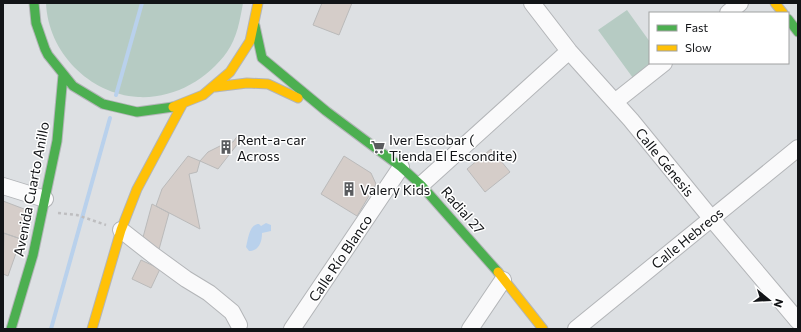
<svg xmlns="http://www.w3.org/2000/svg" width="801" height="332" viewBox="0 0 801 332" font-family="Commissioner,sans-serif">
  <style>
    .green { fill: #b6cbc3 }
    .water { fill: #b9d1ec }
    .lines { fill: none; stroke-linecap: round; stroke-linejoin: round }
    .stream { stroke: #b9d1ec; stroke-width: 4 }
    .building { fill: #d5cdc9; stroke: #bababa }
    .street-casing { stroke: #b3b5b8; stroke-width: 18 }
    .fast-casing { stroke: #b3b5b8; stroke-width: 11 }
    .slow-casing { stroke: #b3b5b8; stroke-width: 11 }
    .path { stroke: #bebec0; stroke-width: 2.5; stroke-dasharray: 3 3; stroke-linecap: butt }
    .street { stroke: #fafafb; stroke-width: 16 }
    .fast { stroke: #4caf50; stroke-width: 9 }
    .slow { stroke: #ffc107; stroke-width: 9 }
    .labels { text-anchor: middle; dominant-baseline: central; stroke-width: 3; stroke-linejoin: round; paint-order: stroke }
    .poi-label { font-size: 14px; fill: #121417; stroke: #fff; text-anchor: start }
    .street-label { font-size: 14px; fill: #121417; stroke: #fff }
  </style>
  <rect width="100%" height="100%" fill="#dde0e3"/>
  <path class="green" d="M 46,3 L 243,3 C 240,20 237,38 227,52 C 207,80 173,99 138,97 C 89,94 48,52 46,3 Z
    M 627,10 L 650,42 L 650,63 L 653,63 L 633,78 L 598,30 Z"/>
  <path class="water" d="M 266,223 L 271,225 L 271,231 L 262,233 C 262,242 259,251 249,251 L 246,247 C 248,240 249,224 259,224 L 261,226 Z"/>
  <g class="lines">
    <path class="stream" d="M 116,95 L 142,3
      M 51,329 L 110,118"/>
  </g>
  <path class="building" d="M 322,3 L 352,3 L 339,35 L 313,25 Z
    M 239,134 L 243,137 L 218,169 L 200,161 L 208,152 L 226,143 L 233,142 Z
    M 491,149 L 510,172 L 485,192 L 467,169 Z
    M 188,156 L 200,161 L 197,172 L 189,174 L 200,229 L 156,206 L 162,189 Z
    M 344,156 L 371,173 L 376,184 L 357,216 L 321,194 Z
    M 3,201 L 32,212 L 21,239 L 3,233 Z
    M 152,204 L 169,213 L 158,253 L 142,241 Z
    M 4,233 L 21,239 L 8,276 L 3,274 Z
    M 141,260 L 160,269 L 151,288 L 132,279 Z"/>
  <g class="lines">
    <defs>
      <path id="street" d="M 532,3 L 569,51 L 631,120 L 711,218 L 798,321
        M 728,13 L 740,3
        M 616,101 L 664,63
        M 421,185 L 569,51
        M 3,186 L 45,199
        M 121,230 L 153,255 L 186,279 L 209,293 L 232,312 L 239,325
        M 292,329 L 401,167
        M 470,329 L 503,280
        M 576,329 L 798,148"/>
      <path id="fast" d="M 34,3 L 36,23 L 45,49 L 48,55 L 73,86 L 103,104 L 137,112 L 173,107
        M 788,19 L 798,32
        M 255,26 L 262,58 L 326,111 L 401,167 L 421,185 L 498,272
        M 11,329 L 33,255 L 57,141 L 63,75"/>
      <path id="slow" d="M 775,3 L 783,13
        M 215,87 L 247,83 L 268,84 L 298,98
        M 173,107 L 203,95 L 230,72 L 250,41 L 258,3
        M 498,272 L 543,329
        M 92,329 L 121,230 L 137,189 L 182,105"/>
    </defs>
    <use href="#street" class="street-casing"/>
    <use href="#fast" class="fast-casing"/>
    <use href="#slow" class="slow-casing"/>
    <path class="path" d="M 58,213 L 77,215 L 106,225"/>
    <use href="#street" class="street"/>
    <use href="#fast" class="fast"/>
    <use href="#slow" class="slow"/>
  </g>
  <defs>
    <symbol id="building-bare" viewBox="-9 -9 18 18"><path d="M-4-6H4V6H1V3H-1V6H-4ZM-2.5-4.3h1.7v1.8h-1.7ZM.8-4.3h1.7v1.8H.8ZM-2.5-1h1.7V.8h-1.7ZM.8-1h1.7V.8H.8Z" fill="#595b5e" stroke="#fff" stroke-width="2.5" paint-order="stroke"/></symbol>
    <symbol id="supermarket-bare" viewBox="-9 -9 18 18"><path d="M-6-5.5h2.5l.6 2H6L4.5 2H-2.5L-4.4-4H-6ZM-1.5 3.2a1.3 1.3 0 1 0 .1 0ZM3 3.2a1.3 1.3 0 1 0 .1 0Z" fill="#595b5e" stroke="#fff" stroke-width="2.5" paint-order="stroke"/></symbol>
  </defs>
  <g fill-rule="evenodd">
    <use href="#building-bare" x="216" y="137" width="20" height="20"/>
    <use href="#supermarket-bare" x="368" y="137" width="20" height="20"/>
    <use href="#building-bare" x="339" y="179" width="20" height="20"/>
  </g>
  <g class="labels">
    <g class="poi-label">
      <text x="237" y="139">Rent-a-car<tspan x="237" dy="16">Across</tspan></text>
      <text x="389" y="139">Iver Escobar (<tspan x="389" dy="16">Tienda El Escondite)</tspan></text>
      <text x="360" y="189">Valery Kids</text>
    </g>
    <g class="street-label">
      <text transform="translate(665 162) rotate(51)">Calle Génesis</text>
      <text transform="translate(31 189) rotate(-79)">Avenida Cuarto Anillo</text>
      <text transform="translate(463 210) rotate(49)">Radial 27</text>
      <text transform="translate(687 238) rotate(-39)">Calle Hebreos</text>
      <text transform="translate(340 258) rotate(-56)">Calle Río Blanco</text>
    </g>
  </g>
  <rect width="801" height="332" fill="none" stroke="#121417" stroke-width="8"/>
  <rect x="649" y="12" width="140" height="52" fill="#ffffff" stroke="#a0a1a2"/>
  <rect x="657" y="25" width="20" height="6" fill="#4caf50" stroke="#a0a1a2"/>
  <text x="685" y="32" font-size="12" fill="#121417">Fast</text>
  <rect x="657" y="45" width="20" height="6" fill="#ffc107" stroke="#a0a1a2"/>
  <text x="685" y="52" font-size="12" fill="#121417">Slow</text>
  <g transform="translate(769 300) rotate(108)" stroke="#ffffff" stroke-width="3" paint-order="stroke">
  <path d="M0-3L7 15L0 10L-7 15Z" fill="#121417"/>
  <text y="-6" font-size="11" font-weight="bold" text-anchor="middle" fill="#121417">N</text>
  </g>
</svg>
